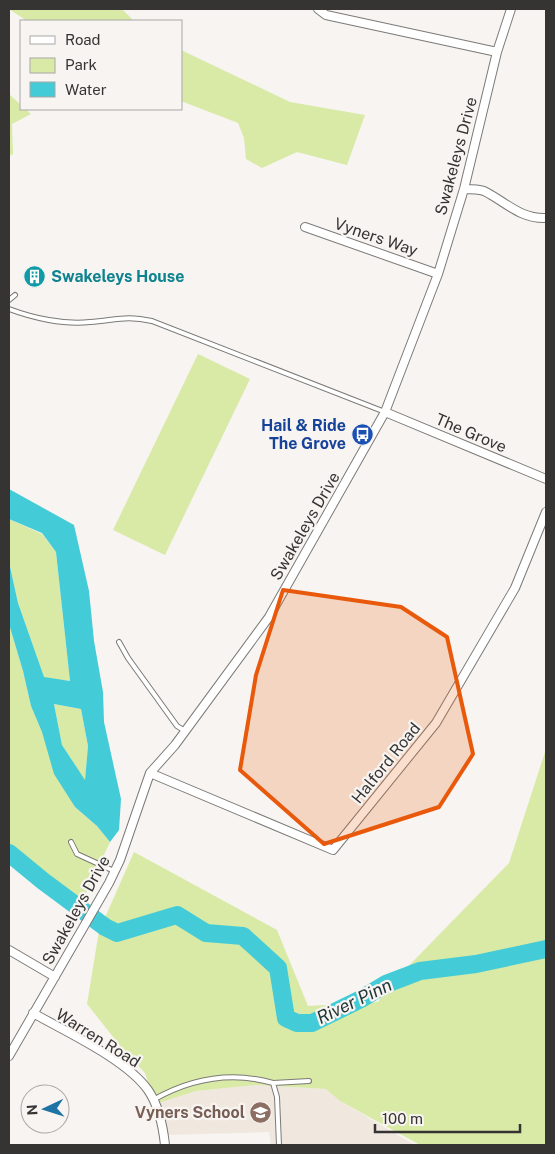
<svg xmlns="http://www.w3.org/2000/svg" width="555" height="1154" viewBox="0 0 555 1154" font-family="'Public Sans',sans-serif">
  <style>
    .built { fill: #f0e8df }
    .green { fill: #d8eaa6 }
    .water { fill: #43ccd7; fill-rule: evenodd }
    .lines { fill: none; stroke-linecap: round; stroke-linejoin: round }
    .river { stroke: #43ccd7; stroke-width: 18 }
    .service-casing { stroke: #7c7a77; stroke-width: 6 }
    .minor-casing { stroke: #7c7a77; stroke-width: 10 }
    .service { stroke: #fff; stroke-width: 4 }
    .minor { stroke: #fff; stroke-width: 8 }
    .marked { fill: #e8590c; fill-opacity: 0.2; stroke: #e8590c; stroke-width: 4; stroke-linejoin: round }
    .labels { text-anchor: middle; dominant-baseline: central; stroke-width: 4.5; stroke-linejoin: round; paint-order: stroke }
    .street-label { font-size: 16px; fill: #353433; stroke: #f7f4f1 }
    .culture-label { font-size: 16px; font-weight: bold; fill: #0d838f; stroke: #f7f4f1; text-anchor: start }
    .transit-label { font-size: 16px; font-weight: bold; fill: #164399; stroke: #f7f4f1; text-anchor: end }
    .education-label { font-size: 16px; font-weight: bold; fill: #785e54; stroke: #f7f4f1; text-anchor: end }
    .water-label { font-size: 18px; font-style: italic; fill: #1f3639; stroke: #f7f4f1 }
  </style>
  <rect width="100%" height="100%" fill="#f7f4f1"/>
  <path class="built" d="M 257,1085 L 327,1089 L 340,1101 L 415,1145 L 271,1145 L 269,1132 L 167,1135 L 166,1123 L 159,1102 L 196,1091 Z"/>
  <path class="green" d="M 9,9 L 122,9 L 134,21 L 27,21 Z
    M 181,50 L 290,102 L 365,115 L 347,165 L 297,152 L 262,168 L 246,159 L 244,138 L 238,123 L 181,101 Z
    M 9,94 L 21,105 L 21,109 L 25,109 L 31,114 L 12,124 L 13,154 L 9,156 Z
    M 198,354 L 250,379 L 165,555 L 113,530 Z
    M 9,519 L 42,534 L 56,552 L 70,681 L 44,678 L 18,603 L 9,562 Z
    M 9,624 L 23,671 L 31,706 L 75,807 L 97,826 L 110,842 L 77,913 L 9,857 Z
    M 54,704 L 81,709 L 88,746 L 85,781 L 62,745 Z
    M 546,749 L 546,1145 L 420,1145 L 340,1101 L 326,1089 L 257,1085 L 196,1091 L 155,1104 L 145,1073 L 125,1052 L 87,1004 L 99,931 L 134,852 L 277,930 L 308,1006 L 378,1002 L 391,984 L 509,863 Z"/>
  <path class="water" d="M 9,489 L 74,525 L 89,591 L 94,641 L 103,692 L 104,722 L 121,799 L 119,830 L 110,842 L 97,826 L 75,807 L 54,774 L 42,732 L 31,706 L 23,671 L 9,624 L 9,562 L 18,603 L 44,677 L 70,681 L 56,552 L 42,533 L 9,519 ZM 54,704 L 81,709 L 88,746 L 85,780 L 62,745 Z"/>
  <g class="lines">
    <path class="river" d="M 9,853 L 43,881 L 105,927 L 117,933 L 177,915 L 206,933 L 243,936 L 278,968 L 286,1018 L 297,1023 L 312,1023 L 361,999 L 386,984 L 420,971 L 476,964 L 546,949"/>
    <defs>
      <path id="service" d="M 9,300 L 15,295
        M 9,309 C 33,318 64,325 90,322 C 116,320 126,315 152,321 L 385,412
        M 119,642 L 128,658 L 177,726 L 185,731
        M 71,842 L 77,854 L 114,871
        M 273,1083 L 309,1081
        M 153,1100 C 190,1079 231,1071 273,1083 L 277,1097 L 279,1145"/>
      <path id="minor" d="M 318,9 L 326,15 L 497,52
        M 464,189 C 470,189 478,189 484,191 C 506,202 520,219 546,218
        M 305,227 L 438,274
        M 385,412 L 546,479
        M 150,773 L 333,850 L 436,723 L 515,588 L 546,512
        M 9,950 L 55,977
        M 33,1013 C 66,1032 126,1059 148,1090 C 159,1106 163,1126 165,1145
        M 9,1056 L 109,883 L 120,860 L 150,773 L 175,745 L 269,617 L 385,412 L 438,274 L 464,189 L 497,52 L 511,9"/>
    </defs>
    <use href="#service" class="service-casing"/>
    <use href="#minor" class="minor-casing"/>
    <use href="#service" class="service"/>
    <use href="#minor" class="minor"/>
  </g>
  <path class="marked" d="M 283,590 L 401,607 L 447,637 L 473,754 L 439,807 L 324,844 L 240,770 L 256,675 Z"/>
  <defs>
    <symbol id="building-disc" viewBox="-11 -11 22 22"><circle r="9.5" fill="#0f9aa8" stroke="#f7f4f1"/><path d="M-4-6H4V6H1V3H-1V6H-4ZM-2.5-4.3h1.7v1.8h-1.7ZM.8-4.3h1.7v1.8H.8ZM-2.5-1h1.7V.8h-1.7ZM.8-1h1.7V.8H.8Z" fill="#fff"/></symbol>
    <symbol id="bus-disc" viewBox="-11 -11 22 22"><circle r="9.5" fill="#1a4fb4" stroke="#f7f4f1"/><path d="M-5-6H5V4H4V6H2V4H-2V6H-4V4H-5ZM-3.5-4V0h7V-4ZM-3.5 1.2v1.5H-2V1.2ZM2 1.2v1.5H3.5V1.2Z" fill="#fff"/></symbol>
    <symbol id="school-disc" viewBox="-11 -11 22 22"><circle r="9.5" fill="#8d6e63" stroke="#f7f4f1"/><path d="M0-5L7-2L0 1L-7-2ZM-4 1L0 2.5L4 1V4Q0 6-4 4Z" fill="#fff"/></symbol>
  </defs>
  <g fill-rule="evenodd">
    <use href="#building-disc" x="22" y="264" width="25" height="25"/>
    <use href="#bus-disc" x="350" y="422" width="25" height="25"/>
    <use href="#school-disc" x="248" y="1100" width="25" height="25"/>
  </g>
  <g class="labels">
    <g class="street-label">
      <text transform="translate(456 156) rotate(-75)">Swakeleys Drive</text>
      <text transform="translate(376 237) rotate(19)">Vyners Way</text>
      <text transform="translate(471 433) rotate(23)">The Grove</text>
      <text transform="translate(305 526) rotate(-60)">Swakeleys Drive</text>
      <text transform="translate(386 763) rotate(-51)">Halford Road</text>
      <text transform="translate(76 910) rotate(-61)">Swakeleys Drive</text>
      <text transform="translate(98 1038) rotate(32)">Warren Road</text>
    </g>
    <g class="culture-label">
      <text x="51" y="276">Swakeleys House</text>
    </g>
    <g class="transit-label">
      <text x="346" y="425">Hail &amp; Ride<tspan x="346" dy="18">The Grove</tspan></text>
    </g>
    <g class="education-label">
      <text x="245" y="1112">Vyners School</text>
    </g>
    <g class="water-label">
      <text transform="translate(354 1001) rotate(-26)">River Pinn</text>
    </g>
  </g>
  <rect width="555" height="1154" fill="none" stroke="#353433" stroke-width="20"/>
  <rect x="20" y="20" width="162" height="90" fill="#f7f4f1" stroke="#a9a7a5"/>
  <rect x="30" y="36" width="25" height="8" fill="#ffffff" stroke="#a9a7a5"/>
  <text x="65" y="45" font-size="15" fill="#353433">Road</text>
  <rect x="30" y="58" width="25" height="15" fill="#d8eaa6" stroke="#a9a7a5"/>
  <text x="65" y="70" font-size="15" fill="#353433">Park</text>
  <rect x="30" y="82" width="25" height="15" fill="#43ccd7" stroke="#a9a7a5"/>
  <text x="65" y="95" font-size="15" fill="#353433">Water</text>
  <g transform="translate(45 1109) rotate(266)"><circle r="24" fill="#f7f4f1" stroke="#a9a7a5"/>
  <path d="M0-4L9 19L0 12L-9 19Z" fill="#1d73a3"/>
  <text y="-8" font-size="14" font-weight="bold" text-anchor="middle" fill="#353433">N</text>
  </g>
  <path d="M375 1124v8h145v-8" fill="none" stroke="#353433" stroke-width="2.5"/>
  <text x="382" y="1124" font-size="15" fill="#353433" stroke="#f7f4f1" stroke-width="4" paint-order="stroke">100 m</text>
</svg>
